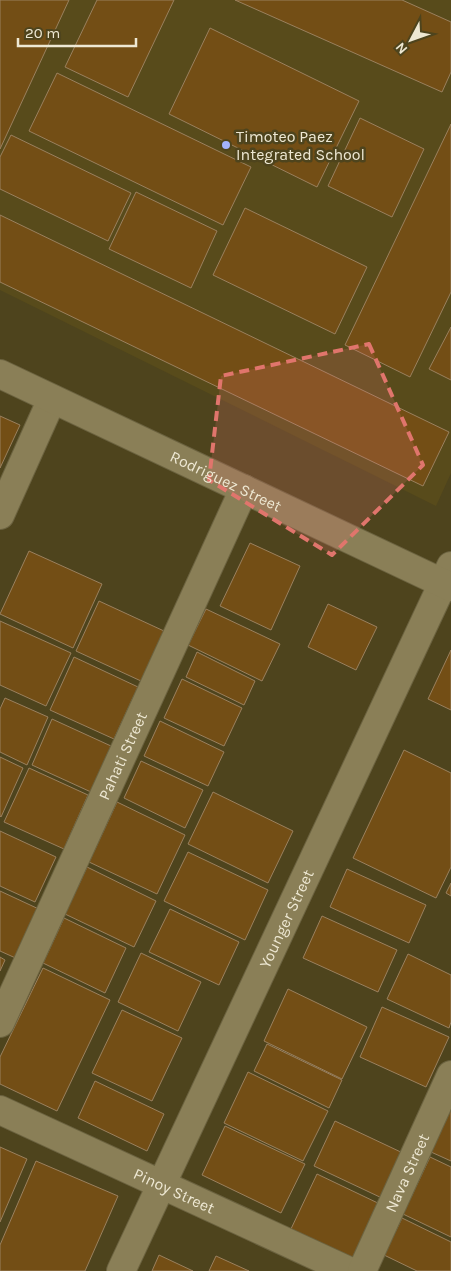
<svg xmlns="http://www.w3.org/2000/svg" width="451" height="1271" viewBox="0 0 451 1271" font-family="Karla,sans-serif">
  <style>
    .built { fill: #584b1b }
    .building { fill: #734e15; stroke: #9a805e }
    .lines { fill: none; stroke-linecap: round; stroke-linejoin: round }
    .minor-casing { stroke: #6c6340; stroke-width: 30 }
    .tertiary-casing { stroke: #6c6340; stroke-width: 30 }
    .minor { stroke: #8a7f57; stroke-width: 28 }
    .tertiary { stroke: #8a7f57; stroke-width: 28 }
    .marked { fill: #e0756c; fill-opacity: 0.2; stroke: #e0756c; stroke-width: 4; stroke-dasharray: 10 6; stroke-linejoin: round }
    .poi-dot { fill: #a2b2fd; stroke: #4e441d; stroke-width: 2 }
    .labels { text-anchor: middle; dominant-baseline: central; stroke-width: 5; stroke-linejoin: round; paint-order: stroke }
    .poi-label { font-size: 16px; fill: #eee8d3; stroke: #4e441d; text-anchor: start }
    .street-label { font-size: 16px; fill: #eee8d3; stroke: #4e441d }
  </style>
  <rect width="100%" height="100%" fill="#4e441d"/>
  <path class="built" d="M 0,0 L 451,0 L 451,473 L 436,506 L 0,290 Z"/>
  <path class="building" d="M 0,0 L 69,0 L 0,149 Z
    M 97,0 L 174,0 L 128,97 L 65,67 Z
    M 235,0 L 402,0 L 451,22 L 451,72 L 442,92 Z
    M 210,28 L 359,101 L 317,187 L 169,114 Z
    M 57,73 L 251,167 L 223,225 L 29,131 Z
    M 360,118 L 424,149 L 392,217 L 328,186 Z
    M 451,124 L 451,292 L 410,377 L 345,345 Z
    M 11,135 L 131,193 L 108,241 L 0,189 L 0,157 Z
    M 136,192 L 217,231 L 191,288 L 109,249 Z
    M 245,208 L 367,267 L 335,334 L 213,275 Z
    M 0,215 L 449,432 L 423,486 L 0,282 Z
    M 451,327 L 451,380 L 429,369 Z
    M 0,416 L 20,425 L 0,468 Z
    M 250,543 L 300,566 L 271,630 L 220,606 Z
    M 29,551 L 102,584 L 73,648 L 0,614 Z
    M 99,601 L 164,631 L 141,681 L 76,651 Z
    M 328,604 L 377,627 L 356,670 L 308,647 Z
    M 206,609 L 280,644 L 262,681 L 188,645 Z
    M 0,621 L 71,653 L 46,706 L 0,685 Z
    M 451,650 L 451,710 L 428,699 Z
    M 197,652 L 255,681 L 244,705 L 186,677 Z
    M 74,657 L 138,687 L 114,739 L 50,710 Z
    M 182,679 L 242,708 L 224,746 L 164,718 Z
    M 5,698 L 48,717 L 27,765 L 0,752 L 0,709 Z
    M 52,719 L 111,746 L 91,792 L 32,765 Z
    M 160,721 L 224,752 L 208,786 L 144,756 Z
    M 404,750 L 451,773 L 451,867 L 436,898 L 353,858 Z
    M 0,757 L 23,768 L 1,817 L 0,816 Z
    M 141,761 L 203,790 L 185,828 L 124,798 Z
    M 29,768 L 88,795 L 64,849 L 4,822 Z
    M 213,792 L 293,831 L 268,883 L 188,844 Z
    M 117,802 L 185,835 L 157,894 L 89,862 Z
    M 0,831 L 56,857 L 35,902 L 0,886 Z
    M 188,852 L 268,890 L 245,940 L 164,901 Z
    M 87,867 L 156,901 L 134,947 L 65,914 Z
    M 347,869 L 426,905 L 409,943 L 330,907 Z
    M 451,883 L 451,896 L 446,893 Z
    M 0,891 L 43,911 L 20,960 L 0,951 Z
    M 170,909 L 239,942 L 219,985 L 149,952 Z
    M 322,916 L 397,950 L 378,992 L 303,958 Z
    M 64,918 L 126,948 L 105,993 L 43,963 Z
    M 141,953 L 201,982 L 178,1031 L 118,1002 Z
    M 408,954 L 451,975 L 451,1022 L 449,1028 L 387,999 Z
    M 0,957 L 5,960 L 0,971 Z
    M 43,968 L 110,1000 L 57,1111 L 0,1084 L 0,1057 Z
    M 288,989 L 367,1027 L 342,1079 L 264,1041 Z
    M 382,1007 L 449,1037 L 426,1087 L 360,1057 Z
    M 122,1010 L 182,1038 L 152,1101 L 92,1073 Z
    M 267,1044 L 342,1080 L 329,1108 L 254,1071 Z
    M 248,1072 L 328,1111 L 303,1161 L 224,1123 Z
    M 95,1081 L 164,1114 L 147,1151 L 78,1118 Z
    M 451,1109 L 451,1161 L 431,1152 Z
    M 335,1121 L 405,1154 L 384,1199 L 314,1166 Z
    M 225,1126 L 305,1164 L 281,1213 L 202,1175 Z
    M 0,1147 L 27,1159 L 0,1222 Z
    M 430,1157 L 451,1167 L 451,1237 L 403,1214 Z
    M 36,1161 L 118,1196 L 85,1271 L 0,1271 L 0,1245 Z
    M 317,1174 L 382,1205 L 355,1261 L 290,1231 Z
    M 402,1218 L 451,1242 L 451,1271 L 417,1271 L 384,1255 Z
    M 159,1255 L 193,1271 L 152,1271 Z
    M 216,1256 L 249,1271 L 209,1271 Z"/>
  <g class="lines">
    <defs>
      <g id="minor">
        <path d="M 0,515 L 52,399"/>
        <path id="s1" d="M 0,1023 L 244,489"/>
        <path id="s2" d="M 0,1110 L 349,1271"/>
        <path id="s3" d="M 121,1271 L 451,566"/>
        <path id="s4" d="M 362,1271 L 451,1075"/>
      </g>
      <g id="tertiary">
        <path id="s5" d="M 0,374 L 451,587"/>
      </g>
    </defs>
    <use href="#minor" class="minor-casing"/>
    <use href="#tertiary" class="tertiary-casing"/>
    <use href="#minor" class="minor"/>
    <use href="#tertiary" class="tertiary"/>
  </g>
  <path class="marked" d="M 369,344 L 423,465 L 332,555 L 209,480 L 221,376 Z"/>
  <circle class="poi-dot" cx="226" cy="145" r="5"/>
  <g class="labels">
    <g class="poi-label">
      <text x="236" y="136">Timoteo Paez<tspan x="236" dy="18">Integrated School</tspan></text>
    </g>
    <g class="street-label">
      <text stroke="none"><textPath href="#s5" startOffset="250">Rodriguez Street</textPath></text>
      <text stroke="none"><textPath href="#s1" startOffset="294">Pahati Street</textPath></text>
      <text stroke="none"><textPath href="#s3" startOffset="389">Younger Street</textPath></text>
      <text stroke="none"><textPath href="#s4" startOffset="108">Nava Street</textPath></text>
      <text stroke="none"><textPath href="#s2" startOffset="192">Pinoy Street</textPath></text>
    </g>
  </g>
  <g transform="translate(411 40) rotate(229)" stroke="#4e441d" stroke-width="4" paint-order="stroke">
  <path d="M0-4L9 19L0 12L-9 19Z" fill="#eee8d3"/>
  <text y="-8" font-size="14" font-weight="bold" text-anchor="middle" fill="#eee8d3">N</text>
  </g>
  <path d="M18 38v8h118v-8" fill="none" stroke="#eee8d3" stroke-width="2.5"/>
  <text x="25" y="38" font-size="15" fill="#eee8d3" stroke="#4e441d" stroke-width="4" paint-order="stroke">20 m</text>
</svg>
